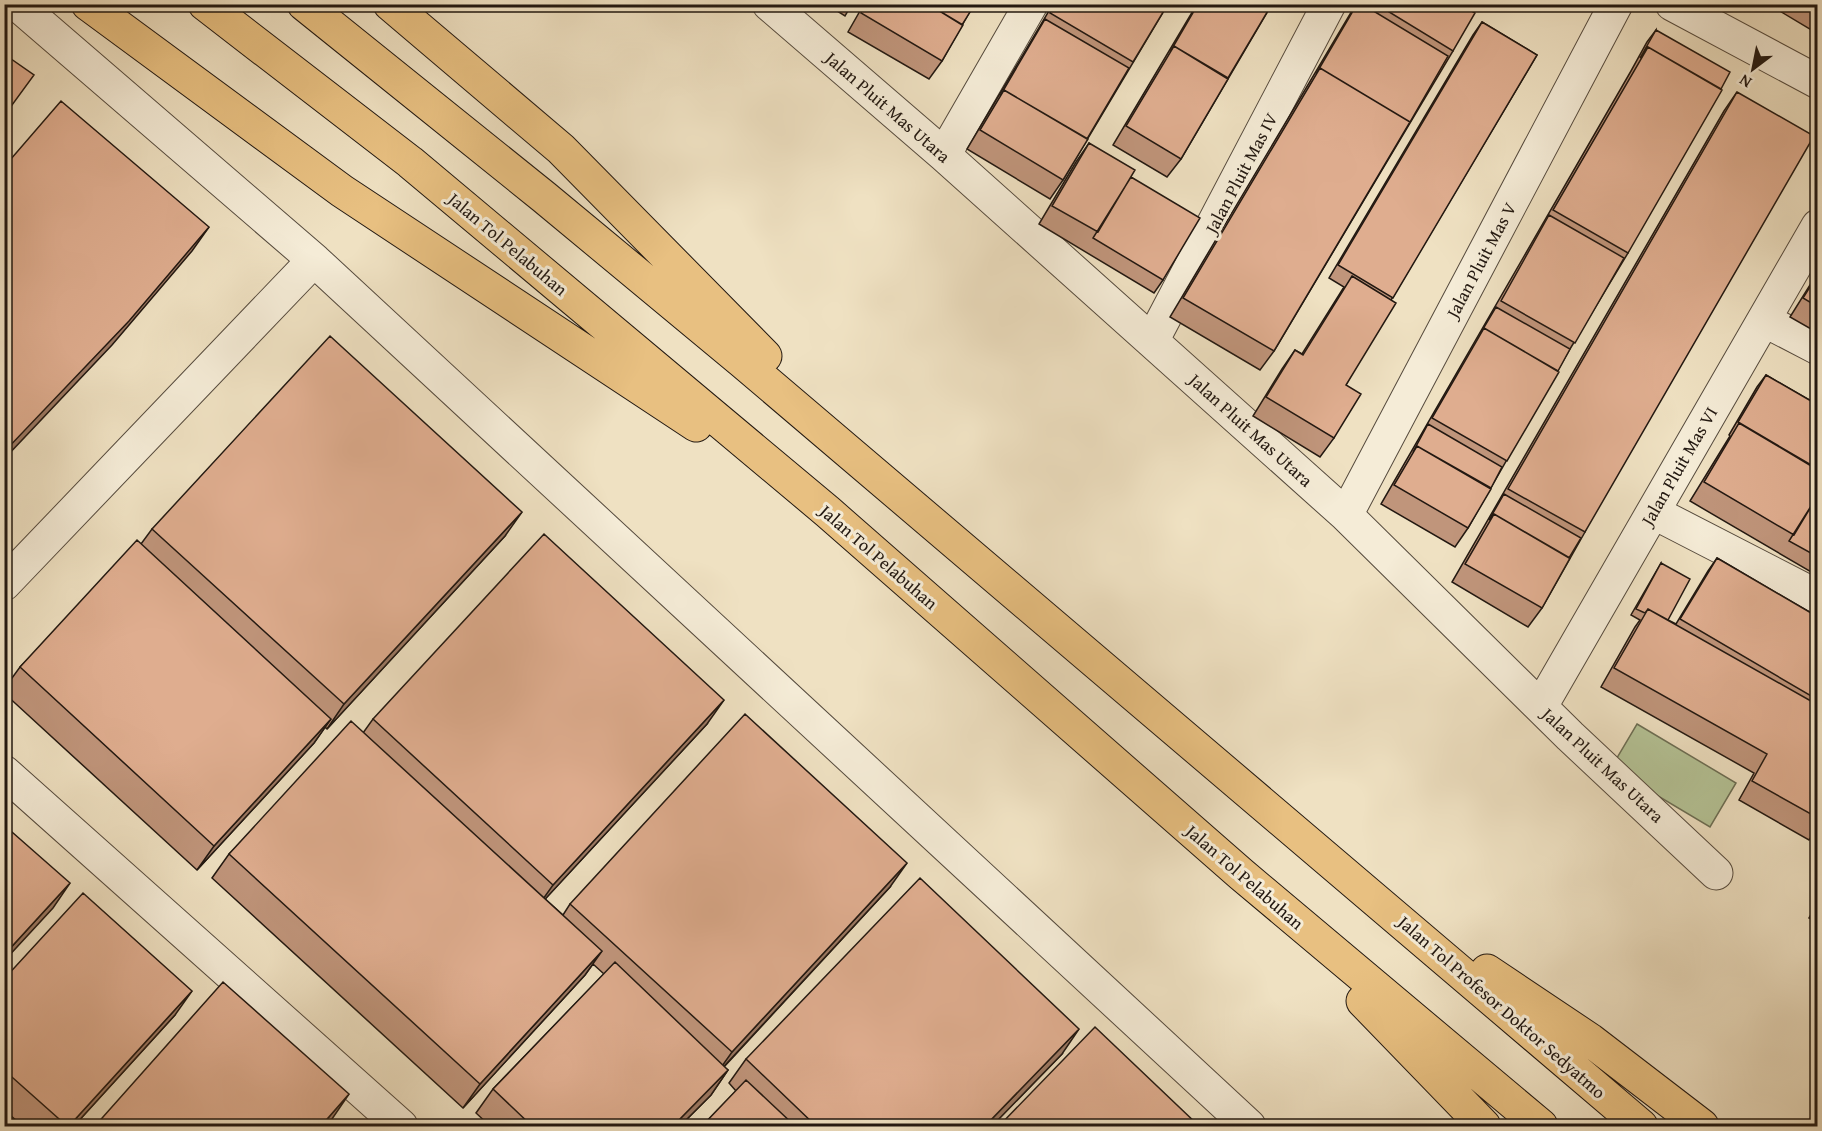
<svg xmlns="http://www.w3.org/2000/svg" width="1822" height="1131" viewBox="0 0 1822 1131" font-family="'Gentium Book Plus',serif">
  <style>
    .green { fill: #b5c497; stroke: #6c6e54; stroke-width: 1.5 }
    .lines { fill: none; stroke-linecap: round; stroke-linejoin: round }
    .minor-casing { stroke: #554a3d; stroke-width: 35 }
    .highway-casing { stroke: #221811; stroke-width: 35 }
    .minor { stroke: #f5ecd7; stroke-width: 33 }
    .highway { stroke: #e8c081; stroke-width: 33 }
    .wall { fill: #c0957b; stroke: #221811; stroke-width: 1.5 }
    .shaded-wall { fill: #9c7964; stroke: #221811; stroke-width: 1.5 }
    .building { fill: #dfad8f; stroke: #221811; stroke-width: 1.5 }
    .labels { text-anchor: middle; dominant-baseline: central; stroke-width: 6; stroke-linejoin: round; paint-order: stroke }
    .street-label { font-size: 18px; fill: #221811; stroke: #f5ecd7 }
  </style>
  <rect width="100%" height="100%" fill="#efe1c2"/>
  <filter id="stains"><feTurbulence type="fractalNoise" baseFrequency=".00333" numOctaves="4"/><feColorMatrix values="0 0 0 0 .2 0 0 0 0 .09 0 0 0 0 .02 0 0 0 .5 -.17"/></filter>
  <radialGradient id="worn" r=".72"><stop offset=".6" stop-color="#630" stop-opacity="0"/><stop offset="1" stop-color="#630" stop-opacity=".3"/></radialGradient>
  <path class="green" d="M 1637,724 L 1736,783 L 1710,827 L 1611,768 Z"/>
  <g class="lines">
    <defs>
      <path id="minor" d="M 17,4 L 314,260 L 1249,1126
        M 769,4 L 944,155 L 1346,515 L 1570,736 L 1716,873
        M 1672,4 L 1818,82
        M 944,155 L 1031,4
        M 1764,320 L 1818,348
        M 1152,341 L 1329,4
        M 1653,512 L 1818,597
        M 1346,515 L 1616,4
        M 4,584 L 314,260
        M 1541,706 L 1818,226
        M 4,772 L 401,1126"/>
      <path id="highway" d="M 88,4 L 342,191 L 696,425
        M 205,4 L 410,162 L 828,512 L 1241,874 L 1541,1126
        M 304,4 L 544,197 L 743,362 L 1641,1126
        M 390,4 L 561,149 L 765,356
        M 1487,971 L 1590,1040 L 1702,1126
        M 1363,1001 L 1484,1126"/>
    </defs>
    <use href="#minor" class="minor-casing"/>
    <use href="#highway" class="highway-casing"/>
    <use href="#minor" class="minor"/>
    <use href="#highway" class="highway"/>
  </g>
  <path class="wall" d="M 826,4 L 852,4 L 845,16 Z
    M 864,4 L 974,4 L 942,61 L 929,79 L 848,32 Z
    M 1053,4 L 1168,4 L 1063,180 L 1050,199 L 967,149 Z
    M 1197,4 L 1272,4 L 1181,159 L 1167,177 L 1113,145 Z
    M 1356,4 L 1460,4 L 1453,51 L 1274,351 L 1260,370 L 1170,317 Z
    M 1768,4 L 1818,4 L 1818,34 Z
    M 1482,22 L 1537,55 L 1391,300 L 1346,385 L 1334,438 L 1320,457 L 1253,416 L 1282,369 L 1295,350 L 1302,354 L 1344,287 L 1329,278 L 1473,35 Z
    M 1656,30 L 1628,253 L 1570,349 L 1468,528 L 1455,547 L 1381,504 L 1631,71 L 1647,42 Z
    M 1737,92 L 1585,532 L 1542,608 L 1528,627 L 1452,582 L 1724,111 Z
    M 1089,143 L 1131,177 L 1163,280 L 1154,293 L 1039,224 L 1076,162 Z
    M 1818,272 L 1818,333 L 1790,317 Z
    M 1766,375 L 1818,405 L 1818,576 L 1690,501 L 1730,436 L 1729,435 L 1757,387 Z
    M 152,529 L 505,536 L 327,729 L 325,727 L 314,743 L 197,870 L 4,693 L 4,689 L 20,667 L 141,544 Z
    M 1717,558 L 1818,617 L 1818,827 L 1809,840 L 1739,800 L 1754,773 L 1601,687 L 1635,627 L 1640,620 L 1631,615 L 1661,563 L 1668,620 L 1676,624 L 1708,571 Z
    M 373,719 L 707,724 L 545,899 L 563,915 L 570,904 L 890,887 L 724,1067 L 728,1070 L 711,1095 L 680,1126 L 490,1126 L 476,1113 L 493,1089 L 604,974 L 593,964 L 585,975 L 463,1108 L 212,878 L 229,854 L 363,733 Z
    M 1818,902 L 1818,923 L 1809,918 Z
    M 4,979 L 175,1015 L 74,1126 L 23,1126 L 4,1110 Z
    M 1062,1054 L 992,1126 L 702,1126 L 736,1091 L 729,1083 L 746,1059 Z
    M 1818,1109 L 1818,1126 L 1814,1126 L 1808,1121 Z"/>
  <path class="shaded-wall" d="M 209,227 L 192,251 L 112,345 L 4,459 L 4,452 Z
    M 522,512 L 505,536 L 327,729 L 344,704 Z
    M 724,700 L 707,724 L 536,909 L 553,885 Z
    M 331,719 L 314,743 L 197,870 L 214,846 Z
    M 907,863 L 890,887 L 715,1076 L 732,1052 Z
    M 70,883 L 53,908 L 4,961 L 4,955 Z
    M 602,951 L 585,975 L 463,1108 L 480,1084 Z
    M 192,991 L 175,1015 L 74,1126 L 69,1126 Z
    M 1079,1029 L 1062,1054 L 992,1126 L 985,1126 Z
    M 728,1070 L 711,1095 L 680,1126 L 673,1126 Z
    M 349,1094 L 332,1119 L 325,1126 L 321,1126 Z"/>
  <path class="building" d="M 866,4 L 928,4 L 963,25 L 942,61 L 861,13 Z
    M 928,4 L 975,4 L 962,25 Z
    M 1055,4 L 1168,4 L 1133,62 L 1050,13 Z
    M 1198,4 L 1272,4 L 1228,78 L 1174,46 L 1170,52 Z
    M 1357,4 L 1362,4 L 1448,56 L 1410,122 L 1320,68 L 1316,74 Z
    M 1376,4 L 1460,4 L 1475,13 L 1453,51 Z
    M 1045,19 L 1129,68 L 1087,139 L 1004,90 L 1000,96 Z
    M 1482,22 L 1537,55 L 1393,298 L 1338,265 Z
    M 1656,30 L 1730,72 L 1721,89 L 1648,47 L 1640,58 Z
    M 1174,46 L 1228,79 L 1181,159 L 1126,126 Z
    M 1648,47 L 1722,90 L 1628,253 L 1553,210 Z
    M 4,54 L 34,75 L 4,116 Z
    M 1320,68 L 1410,122 L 1274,351 L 1183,298 Z
    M 1004,90 L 1088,139 L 1063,180 L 980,130 Z
    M 1737,92 L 1814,136 L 1585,532 L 1508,489 Z
    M 61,101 L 209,227 L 129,321 L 4,452 L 4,167 Z
    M 1089,143 L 1135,170 L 1098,232 L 1052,206 Z
    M 1131,177 L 1200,218 L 1163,280 L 1093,238 Z
    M 1549,215 L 1624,258 L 1575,343 L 1501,301 Z
    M 1818,274 L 1818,307 L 1803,298 Z
    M 1352,276 L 1396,303 L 1346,385 L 1361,394 L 1334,438 L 1266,397 L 1295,350 L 1303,355 Z
    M 1496,307 L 1570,349 L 1558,371 L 1484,328 L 1480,334 Z
    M 1484,328 L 1559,372 L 1507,461 L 1432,418 Z
    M 330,336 L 522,512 L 344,704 L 152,529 Z
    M 1766,375 L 1818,405 L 1818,469 L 1738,422 Z
    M 1739,423 L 1818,470 L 1818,495 L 1794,535 L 1704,482 Z
    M 1428,424 L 1502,467 L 1491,488 L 1417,446 L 1413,452 Z
    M 1417,446 L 1491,489 L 1468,528 L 1394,485 Z
    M 1504,494 L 1581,538 L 1569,558 L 1494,514 L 1489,520 Z
    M 1818,495 L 1818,557 L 1789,541 Z
    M 1494,514 L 1570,558 L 1542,608 L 1465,564 Z
    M 544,534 L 724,700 L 553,885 L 373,719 Z
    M 137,540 L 331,719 L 214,846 L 20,667 Z
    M 1717,558 L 1818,617 L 1818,700 L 1680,619 Z
    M 1661,563 L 1690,579 L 1668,620 L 1648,609 L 1645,613 L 1636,609 Z
    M 1648,609 L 1818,705 L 1818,818 L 1752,781 L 1767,754 L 1614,668 Z
    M 745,714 L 907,863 L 732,1052 L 570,904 Z
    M 351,721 L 602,951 L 480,1084 L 229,854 Z
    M 4,825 L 70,883 L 4,955 Z
    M 920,878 L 1079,1029 L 985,1126 L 816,1126 L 746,1059 Z
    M 83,893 L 192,991 L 69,1126 L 67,1126 L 4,1070 L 4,979 Z
    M 615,962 L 728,1070 L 673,1126 L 532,1126 L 493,1089 Z
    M 223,982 L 349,1094 L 321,1126 L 95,1126 Z
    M 1095,1027 L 1199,1126 L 999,1126 Z
    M 746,1080 L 795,1126 L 702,1126 Z
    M 1818,1109 L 1818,1119 L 1813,1114 Z
    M 4,1111 L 21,1126 L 4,1126 Z"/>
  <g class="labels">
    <g class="street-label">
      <text transform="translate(888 107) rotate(41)">Jalan Pluit Mas Utara</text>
      <text transform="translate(1241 173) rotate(-62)">Jalan Pluit Mas IV</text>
      <text transform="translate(508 244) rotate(40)">Jalan Tol Pelabuhan</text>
      <text transform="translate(1481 260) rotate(-62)">Jalan Pluit Mas V</text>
      <text transform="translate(1251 430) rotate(42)">Jalan Pluit Mas Utara</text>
      <text transform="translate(1679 466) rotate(-60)">Jalan Pluit Mas VI</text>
      <text transform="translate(879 557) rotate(41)">Jalan Tol Pelabuhan</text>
      <text transform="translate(1603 765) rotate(43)">Jalan Pluit Mas Utara</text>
      <text transform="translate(1245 877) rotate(41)">Jalan Tol Pelabuhan</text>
      <text transform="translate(1502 1007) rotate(41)">Jalan Tol Profesor Doktor Sedyatmo</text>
    </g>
  </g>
  <rect width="1822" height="1131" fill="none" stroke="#efe1c2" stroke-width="24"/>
  <rect x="6" y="6" width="1810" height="1119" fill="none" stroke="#221811" stroke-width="3"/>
  <rect x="12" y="12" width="1798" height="1107" fill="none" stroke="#221811" stroke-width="1.5"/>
  <g transform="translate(1753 69) rotate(212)" stroke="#f5ecd7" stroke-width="4.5" paint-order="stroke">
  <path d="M0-4.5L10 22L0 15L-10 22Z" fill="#221811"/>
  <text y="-9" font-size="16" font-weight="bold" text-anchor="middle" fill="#221811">N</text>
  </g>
  <rect width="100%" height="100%" filter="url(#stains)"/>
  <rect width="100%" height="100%" fill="url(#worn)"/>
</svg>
